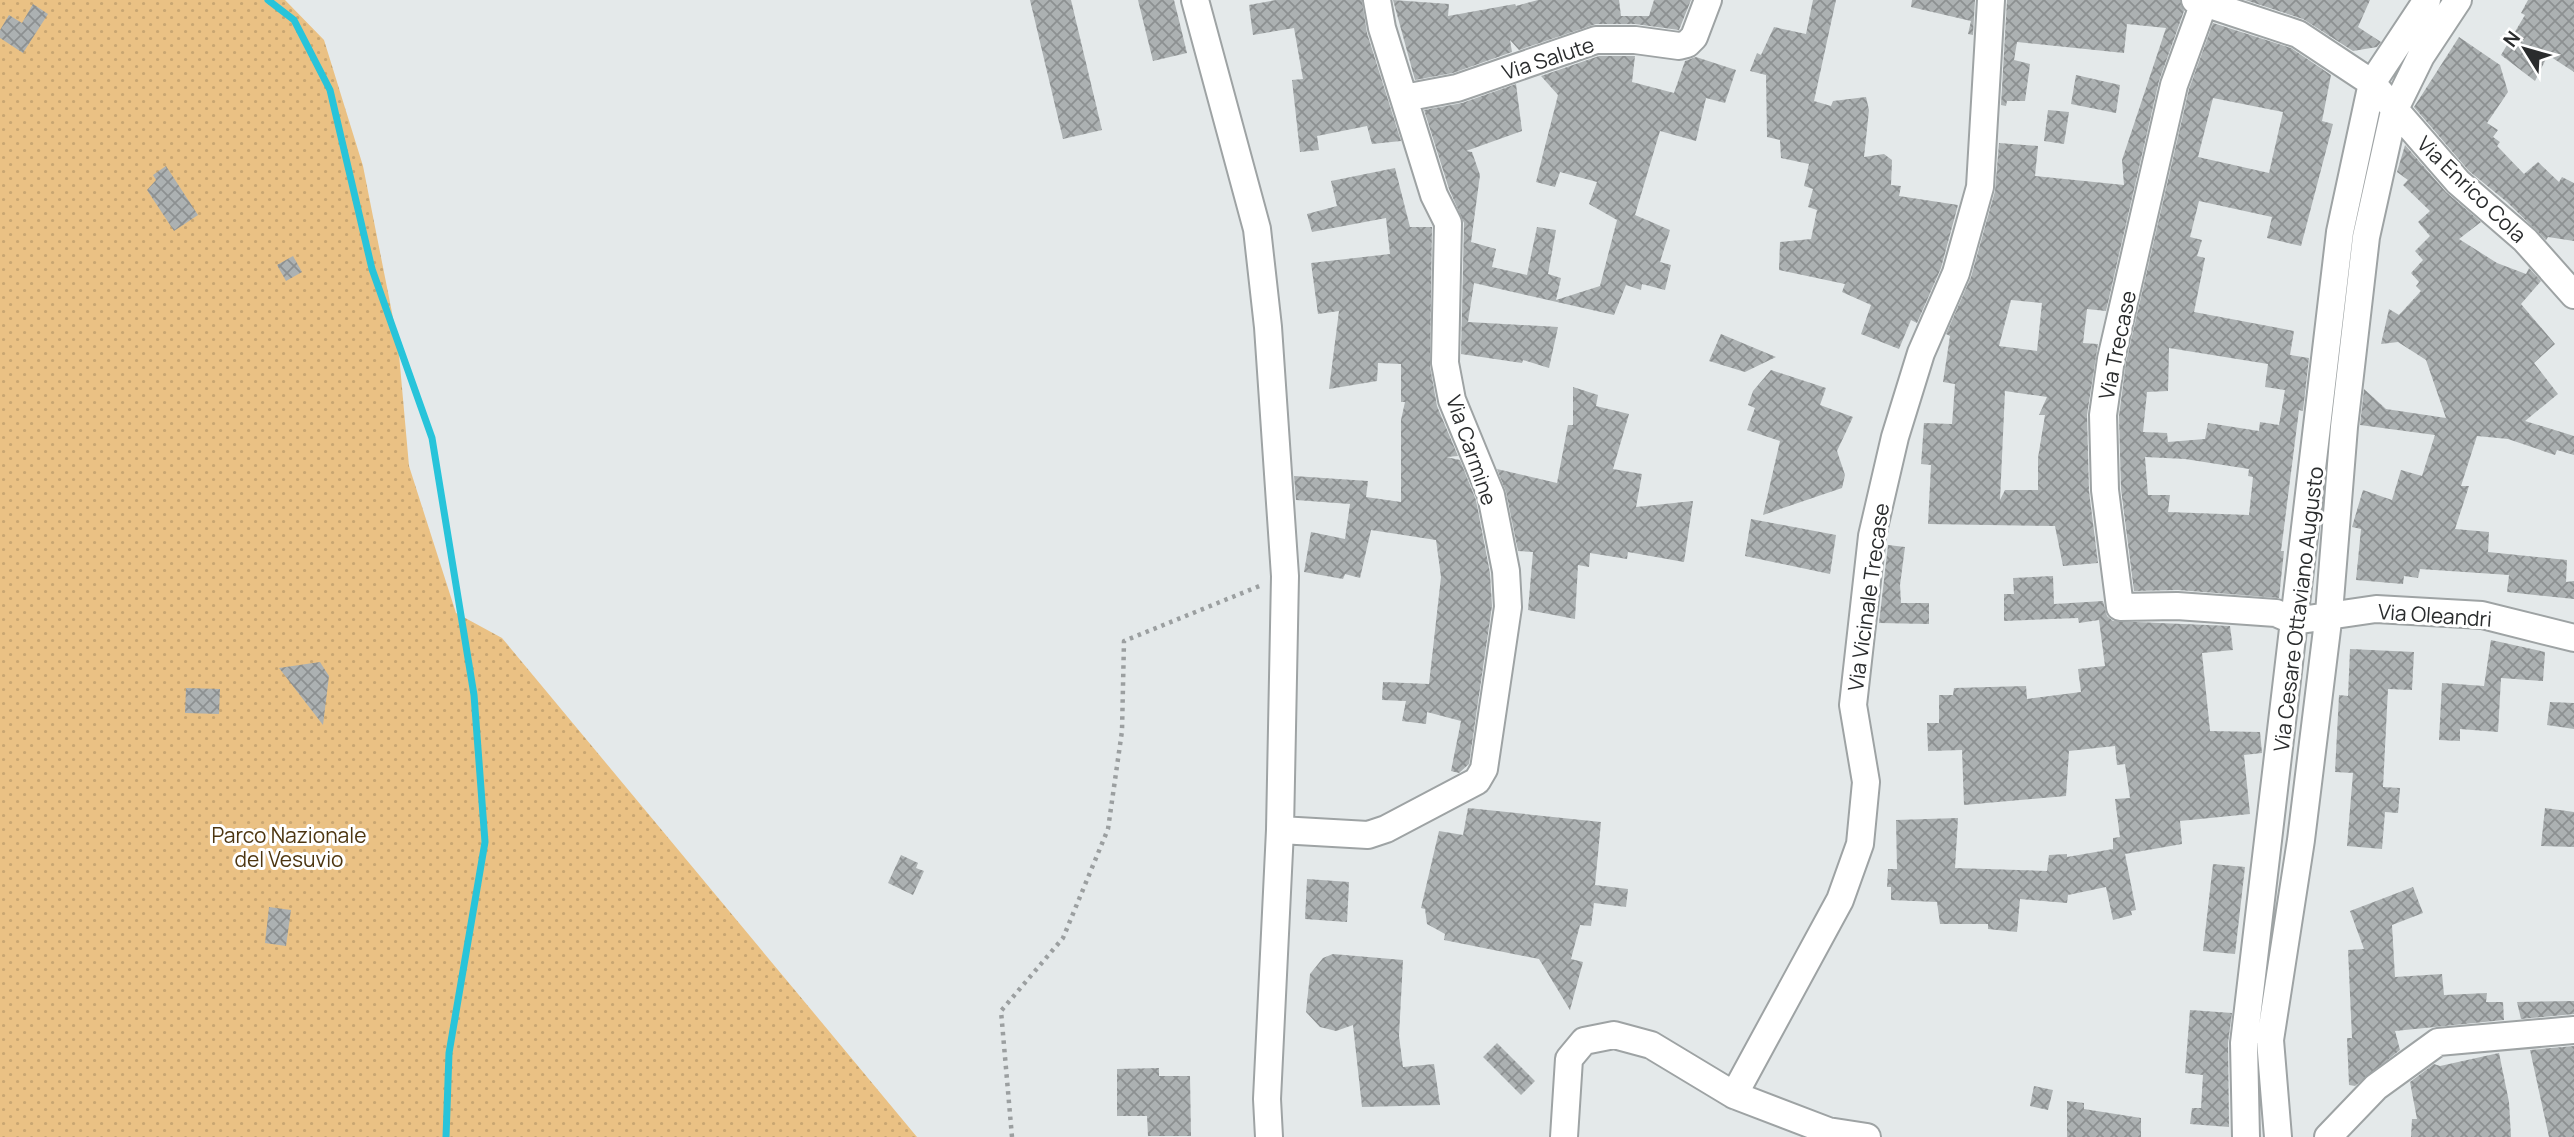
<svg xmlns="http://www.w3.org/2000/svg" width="2574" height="1137" viewBox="0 0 2574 1137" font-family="Manrope,sans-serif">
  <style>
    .park { fill: url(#park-dots) }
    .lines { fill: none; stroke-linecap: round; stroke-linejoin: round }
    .stream { stroke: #28c4da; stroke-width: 7 }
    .building { fill: url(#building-cross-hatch); fill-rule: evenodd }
    .minor-casing { stroke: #9ea3a4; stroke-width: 30 }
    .path { stroke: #9b9fa0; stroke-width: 4.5; stroke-dasharray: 3.5 5; stroke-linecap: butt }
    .minor { stroke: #fff; stroke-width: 26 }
    .labels { text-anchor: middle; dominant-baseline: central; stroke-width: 6; stroke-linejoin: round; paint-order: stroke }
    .street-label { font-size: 21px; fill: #2a2c2d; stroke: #fff }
    .park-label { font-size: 21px; fill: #4d3611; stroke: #fff }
  </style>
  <defs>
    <pattern id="park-dots" width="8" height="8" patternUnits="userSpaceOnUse" patternTransform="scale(1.75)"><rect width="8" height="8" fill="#eac184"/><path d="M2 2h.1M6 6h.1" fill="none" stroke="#c9a672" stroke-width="1.8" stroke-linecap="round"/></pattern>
    <pattern id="building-cross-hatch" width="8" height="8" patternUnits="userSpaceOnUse" patternTransform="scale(1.75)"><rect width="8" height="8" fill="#acb1b2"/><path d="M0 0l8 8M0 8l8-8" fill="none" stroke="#8c9091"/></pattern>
  </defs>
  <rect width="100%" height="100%" fill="#e4e9ea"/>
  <path class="park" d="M 0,0 L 285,0 L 324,40 L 363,166 L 398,343 L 409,466 L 456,613 L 502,638 L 917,1137 L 0,1137 Z"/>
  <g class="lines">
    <path class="stream" d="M 268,0 L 294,20 L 330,90 L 372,269 L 432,438 L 474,695 L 485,842 L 449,1053 L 446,1137"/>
  </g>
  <path class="building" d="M 1030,0 L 1071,0 L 1102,130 L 1063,139 Z
    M 1138,0 L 1174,0 L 1187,53 L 1153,61 Z
    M 1276,0 L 1362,0 L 1367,33 L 1401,141 L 1372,144 L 1367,126 L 1317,136 L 1319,150 L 1300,152 L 1292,80 L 1303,79 L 1294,28 L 1253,35 L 1249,5 Z
    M 1393,0 L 1449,4 L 1448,16 L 1515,4 L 1516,6 L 1538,0 L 1619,0 L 1621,16 L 1649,16 L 1654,0 L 1691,0 L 1679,30 L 1635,24 L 1596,24 L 1519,50 L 1510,40 L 1512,52 L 1453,73 L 1415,80 Z
    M 1813,0 L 1836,0 L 1814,101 L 1831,106 L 1833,101 L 1866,97 L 1869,110 L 1864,157 L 1884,154 L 1892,160 L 1891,185 L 1901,186 L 1899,196 L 1958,205 L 1941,268 L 1917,323 L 1911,320 L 1899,349 L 1861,334 L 1871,305 L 1842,292 L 1845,284 L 1779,270 L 1780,242 L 1811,239 L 1817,210 L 1808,207 L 1813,189 L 1804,186 L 1809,164 L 1781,158 L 1780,140 L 1767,137 L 1766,75 L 1750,71 L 1757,53 L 1761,55 L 1774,27 L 1806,34 Z
    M 1912,0 L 1975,0 L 1973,35 L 1968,34 L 1971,21 L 1911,7 Z
    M 2007,0 L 2180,0 L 2184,11 L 2159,81 L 2106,311 L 2087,309 L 2083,343 L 2098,344 L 2087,415 L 2089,491 L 2098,563 L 2063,566 L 2055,526 L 1928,524 L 1931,465 L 1921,464 L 1924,423 L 1952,424 L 1955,384 L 1943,382 L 1950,336 L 1946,334 L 1971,277 L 1995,191 L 1999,143 L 2038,146 L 2035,176 L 2124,185 L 2122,160 L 2166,28 L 2127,24 L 2124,53 L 2017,42 L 2014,60 L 2030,64 L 2025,101 L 2007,101 L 2006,106 L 2001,105 ZM 2011,300 L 2042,303 L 2037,351 L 1999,346 ZM 2005,391 L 2047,397 L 2039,415 L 2045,415 L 2038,458 L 2038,490 L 2005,490 L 2000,500 Z
    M 2245,0 L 2370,0 L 2358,27 L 2381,42 L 2377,47 L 2353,51 L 2303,19 Z
    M 2528,0 L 2574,0 L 2574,72 L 2548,55 L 2535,81 L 2501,55 L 2525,15 L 2521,13 Z
    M 33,4 L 48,14 L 23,53 L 0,38 L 0,30 L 9,15 L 22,23 Z
    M 2213,23 L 2291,48 L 2331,75 L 2322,121 L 2333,124 L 2301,246 L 2267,238 L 2272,217 L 2199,201 L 2190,237 L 2202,240 L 2197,256 L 2205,258 L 2194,312 L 2294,331 L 2290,355 L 2309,358 L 2303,411 L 2299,410 L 2281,551 L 2284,551 L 2279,598 L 2178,590 L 2134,591 L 2121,489 L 2119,416 L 2126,362 L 2189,89 ZM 2213,98 L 2283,112 L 2269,173 L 2198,157 ZM 2169,348 L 2268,364 L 2265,387 L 2285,390 L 2279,425 L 2260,422 L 2259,431 L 2208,423 L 2205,439 L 2168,442 L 2167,433 L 2143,432 L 2147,392 L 2168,391 ZM 2145,457 L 2185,459 L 2249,469 L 2248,476 L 2253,477 L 2249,515 L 2168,512 L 2170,495 L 2148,495 Z
    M 2459,37 L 2500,65 L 2508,92 L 2487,123 L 2498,130 L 2493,137 L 2500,142 L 2497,146 L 2524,174 L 2538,162 L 2559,182 L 2562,177 L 2574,183 L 2574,241 L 2548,237 L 2546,240 L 2507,202 L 2469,171 L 2414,107 Z
    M 1599,56 L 1635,56 L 1632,82 L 1674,93 L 1685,61 L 1696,57 L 1736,70 L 1725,103 L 1706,98 L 1696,141 L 1660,131 L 1635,215 L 1670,230 L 1660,262 L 1671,265 L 1665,290 L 1642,284 L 1641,290 L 1626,285 L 1614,315 L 1474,283 L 1468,322 L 1558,327 L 1549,368 L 1523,360 L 1522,363 L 1461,354 L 1464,223 L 1449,189 L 1424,110 L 1462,103 L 1516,84 L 1522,131 L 1466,151 L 1472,152 L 1480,175 L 1471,242 L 1496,249 L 1492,267 L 1527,275 L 1537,227 L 1556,230 L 1548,274 L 1561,278 L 1556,300 L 1600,286 L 1617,220 L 1589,204 L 1597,182 L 1560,172 L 1555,187 L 1536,182 L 1558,95 L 1541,76 Z
    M 2076,75 L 2120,85 L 2116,113 L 2071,104 Z
    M 2048,110 L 2069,112 L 2064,144 L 2044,141 Z
    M 2405,145 L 2446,192 L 2481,222 L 2459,239 L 2497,263 L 2526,274 L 2529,268 L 2541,281 L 2521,304 L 2555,344 L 2534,363 L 2558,394 L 2525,421 L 2574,436 L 2574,455 L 2557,450 L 2555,455 L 2508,439 L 2477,436 L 2461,486 L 2469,486 L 2455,529 L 2489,532 L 2488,552 L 2567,560 L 2566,582 L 2574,581 L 2574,599 L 2507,592 L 2509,575 L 2420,569 L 2418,578 L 2404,576 L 2403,584 L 2356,580 L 2361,529 L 2352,527 L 2363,490 L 2392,500 L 2401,470 L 2422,476 L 2435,435 L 2360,425 L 2364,389 L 2386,409 L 2446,418 L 2426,360 L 2398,342 L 2381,344 L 2389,309 L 2399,315 L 2421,291 L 2416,286 L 2419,282 L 2411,273 L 2423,260 L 2415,251 L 2430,236 L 2418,222 L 2430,211 L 2403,185 L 2408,180 L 2397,172 Z
    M 166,166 L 198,215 L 174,231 L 147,190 L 156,180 L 153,175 Z
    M 1395,168 L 1410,227 L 1432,227 L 1430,366 L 1437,406 L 1458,456 L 1446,457 L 1460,460 L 1476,500 L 1490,573 L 1492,606 L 1469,764 L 1459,773 L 1451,771 L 1461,721 L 1427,712 L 1426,724 L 1402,721 L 1406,701 L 1382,700 L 1383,682 L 1429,684 L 1441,577 L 1436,540 L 1371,530 L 1360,578 L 1345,574 L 1343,579 L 1304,572 L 1311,532 L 1345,539 L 1350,504 L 1296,500 L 1294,476 L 1368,481 L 1366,497 L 1401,502 L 1401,420 L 1405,402 L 1401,402 L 1401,364 L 1378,363 L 1377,381 L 1329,389 L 1339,311 L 1318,314 L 1311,263 L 1390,254 L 1386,218 L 1312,232 L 1307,214 L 1337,206 L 1331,181 Z
    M 293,256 L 302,272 L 286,281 L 277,265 Z
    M 1721,334 L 1776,357 L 1745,372 L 1709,361 Z
    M 1771,370 L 1826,388 L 1820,405 L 1853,417 L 1837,451 L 1845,475 L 1842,488 L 1763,515 L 1780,441 L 1747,430 L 1755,408 L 1748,405 L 1753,391 Z
    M 1573,387 L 1598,395 L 1596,406 L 1629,414 L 1613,469 L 1642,474 L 1636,507 L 1693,501 L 1684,562 L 1628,552 L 1627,559 L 1590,553 L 1589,567 L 1578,565 L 1575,619 L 1528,610 L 1533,552 L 1518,551 L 1506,492 L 1497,469 L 1557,483 L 1568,425 L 1573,425 Z
    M 1751,519 L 1836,535 L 1830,574 L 1745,556 Z
    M 1888,545 L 1905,547 L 1900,585 L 1901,603 L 1929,603 L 1929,624 L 1879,623 Z
    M 2053,576 L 2054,604 L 2103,601 L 2107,616 L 2113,621 L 2230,626 L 2233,650 L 2202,653 L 2210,731 L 2260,732 L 2262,753 L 2244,755 L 2250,814 L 2180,821 L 2182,844 L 2125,854 L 2136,910 L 2131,911 L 2132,915 L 2113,920 L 2106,887 L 2068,895 L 2067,903 L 2020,899 L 2017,932 L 1988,929 L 1988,924 L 1940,924 L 1937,902 L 1891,900 L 1891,887 L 1887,887 L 1888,869 L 1897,869 L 1896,820 L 1958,818 L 1955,868 L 2047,871 L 2049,855 L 2067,854 L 2067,857 L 2113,849 L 2113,838 L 2120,837 L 2115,799 L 2130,798 L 2125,764 L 2117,765 L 2115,746 L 2069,751 L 2066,796 L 1964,805 L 1962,750 L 1928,751 L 1927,723 L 1939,723 L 1939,695 L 1953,695 L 1954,688 L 2026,686 L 2027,699 L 2081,692 L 2078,669 L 2105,666 L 2099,620 L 2079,623 L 2078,618 L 2004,621 L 2004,594 L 2014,594 L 2013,578 Z
    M 2491,640 L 2545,652 L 2543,681 L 2501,678 L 2498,732 L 2460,729 L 2460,741 L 2439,740 L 2442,683 L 2484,686 Z
    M 2350,649 L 2414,652 L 2412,690 L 2388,689 L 2383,787 L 2400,788 L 2398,813 L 2385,812 L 2382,849 L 2347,846 L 2353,773 L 2335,772 L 2339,695 L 2348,696 Z
    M 320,662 L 329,676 L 323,725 L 279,668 Z
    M 186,688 L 220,689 L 219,714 L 185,713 Z
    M 2550,702 L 2574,703 L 2574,729 L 2547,725 Z
    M 1468,808 L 1601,822 L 1595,885 L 1628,889 L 1626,907 L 1594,903 L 1591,926 L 1580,925 L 1571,959 L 1583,962 L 1570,1010 L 1539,959 L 1444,940 L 1445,934 L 1427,924 L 1425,909 L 1421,908 L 1439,831 L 1463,835 Z
    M 2545,808 L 2574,812 L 2574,847 L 2541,846 Z
    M 901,855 L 918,863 L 916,868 L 924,871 L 913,895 L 888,883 Z
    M 2213,864 L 2245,867 L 2235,954 L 2203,951 Z
    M 1307,879 L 1349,882 L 1347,922 L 1305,919 Z
    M 2413,887 L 2423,913 L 2392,925 L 2395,977 L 2442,974 L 2444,995 L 2487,993 L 2486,1002 L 2503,1002 L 2504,1020 L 2395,1031 L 2400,1050 L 2355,1086 L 2349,1085 L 2347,1038 L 2352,1038 L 2348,950 L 2364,949 L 2350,911 Z
    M 269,907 L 291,910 L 286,946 L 265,943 Z
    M 1333,954 L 1403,960 L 1399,1036 L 1403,1067 L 1434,1064 L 1440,1105 L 1362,1107 L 1353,1025 L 1336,1031 L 1320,1027 L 1306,1012 L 1310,974 L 1323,958 Z
    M 2574,1001 L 2574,1014 L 2521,1019 L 2517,1002 Z
    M 2190,1010 L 2232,1013 L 2228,1043 L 2229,1127 L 2190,1124 L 2192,1108 L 2201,1108 L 2203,1075 L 2185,1073 Z
    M 1497,1043 L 1535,1081 L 1521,1095 L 1483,1057 Z
    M 2574,1046 L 2574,1137 L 2549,1137 L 2530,1050 Z
    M 2499,1053 L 2509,1102 L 2511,1137 L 2411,1137 L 2412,1119 L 2417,1119 L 2410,1082 L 2434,1064 L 2440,1066 Z
    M 1159,1068 L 1159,1076 L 1190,1076 L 1191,1136 L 1148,1136 L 1147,1116 L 1117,1116 L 1117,1069 Z
    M 2034,1086 L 2053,1090 L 2048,1110 L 2030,1106 Z
    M 2067,1101 L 2084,1103 L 2084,1109 L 2141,1118 L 2141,1137 L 2067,1137 Z"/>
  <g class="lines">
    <defs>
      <path id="minor" d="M 1195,0 L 1257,229 L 1268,327 L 1285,576 L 1280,830 L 1267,1099 L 1269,1137
        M 2195,0 L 2298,34 L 2372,83 L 2458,182 L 2525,240 L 2574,295
        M 2205,0 L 2174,85 L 2111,359 L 2103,415 L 2105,490 L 2120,607 L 2177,606 L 2276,613 L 2294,621 L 2376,609 L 2482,615 L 2574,638
        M 1404,98 L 1457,88 L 1596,40 L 1635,40 L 1679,46 L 1687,44 L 1694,37 L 1708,0
        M 1280,830 L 1368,835 L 1386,829 L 1477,781 L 1484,769 L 1508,607 L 1506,571 L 1491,495 L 1452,400 L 1445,363 L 1448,223 L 1434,195 L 1382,28 L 1377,0
        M 1734,1095 L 1840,900 L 1860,844 L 1866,782 L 1853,705 L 1872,536 L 1895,437 L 1921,353 L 1956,273 L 1980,187 L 1991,0
        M 1564,1137 L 1569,1059 L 1584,1041 L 1614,1035 L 1651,1045 L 1734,1095 L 1828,1131 L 1867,1137
        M 2246,1137 L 2244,1043 L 2340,232 L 2372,83 L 2427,0
        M 2278,1137 L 2270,1040 L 2301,840 L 2329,613 L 2344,427 L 2366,237 L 2394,111 L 2421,56 L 2458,0
        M 2328,1137 L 2376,1087 L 2438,1042 L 2574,1030"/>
    </defs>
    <use href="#minor" class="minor-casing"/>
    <path class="path" d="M 1012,1137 L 1001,1011 L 1063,938 L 1108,829 L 1122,731 L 1124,641 L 1262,585"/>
    <use href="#minor" class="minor"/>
  </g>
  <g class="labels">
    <g class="street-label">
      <text transform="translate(1548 58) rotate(-18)">Via Salute</text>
      <text transform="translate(2472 189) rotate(44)">Via Enrico Cola</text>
      <text transform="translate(2117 345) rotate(-78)">Via Trecase</text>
      <text transform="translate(1472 450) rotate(71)">Via Carmine</text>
      <text transform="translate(1868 597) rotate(-82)">Via Vicinale Trecase</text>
      <text transform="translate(2298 609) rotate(-83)">Via Cesare Ottaviano Augusto</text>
      <text transform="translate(2435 615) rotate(4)">Via Oleandri</text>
    </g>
    <g class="park-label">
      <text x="289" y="835">Parco Nazionale<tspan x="289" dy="24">del Vesuvio</tspan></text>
    </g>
  </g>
  <g transform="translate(2525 49) rotate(307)" stroke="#ffffff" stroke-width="5" paint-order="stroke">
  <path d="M0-5L12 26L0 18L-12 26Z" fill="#2a2c2d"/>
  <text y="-10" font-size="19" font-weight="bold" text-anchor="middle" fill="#2a2c2d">N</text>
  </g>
</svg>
